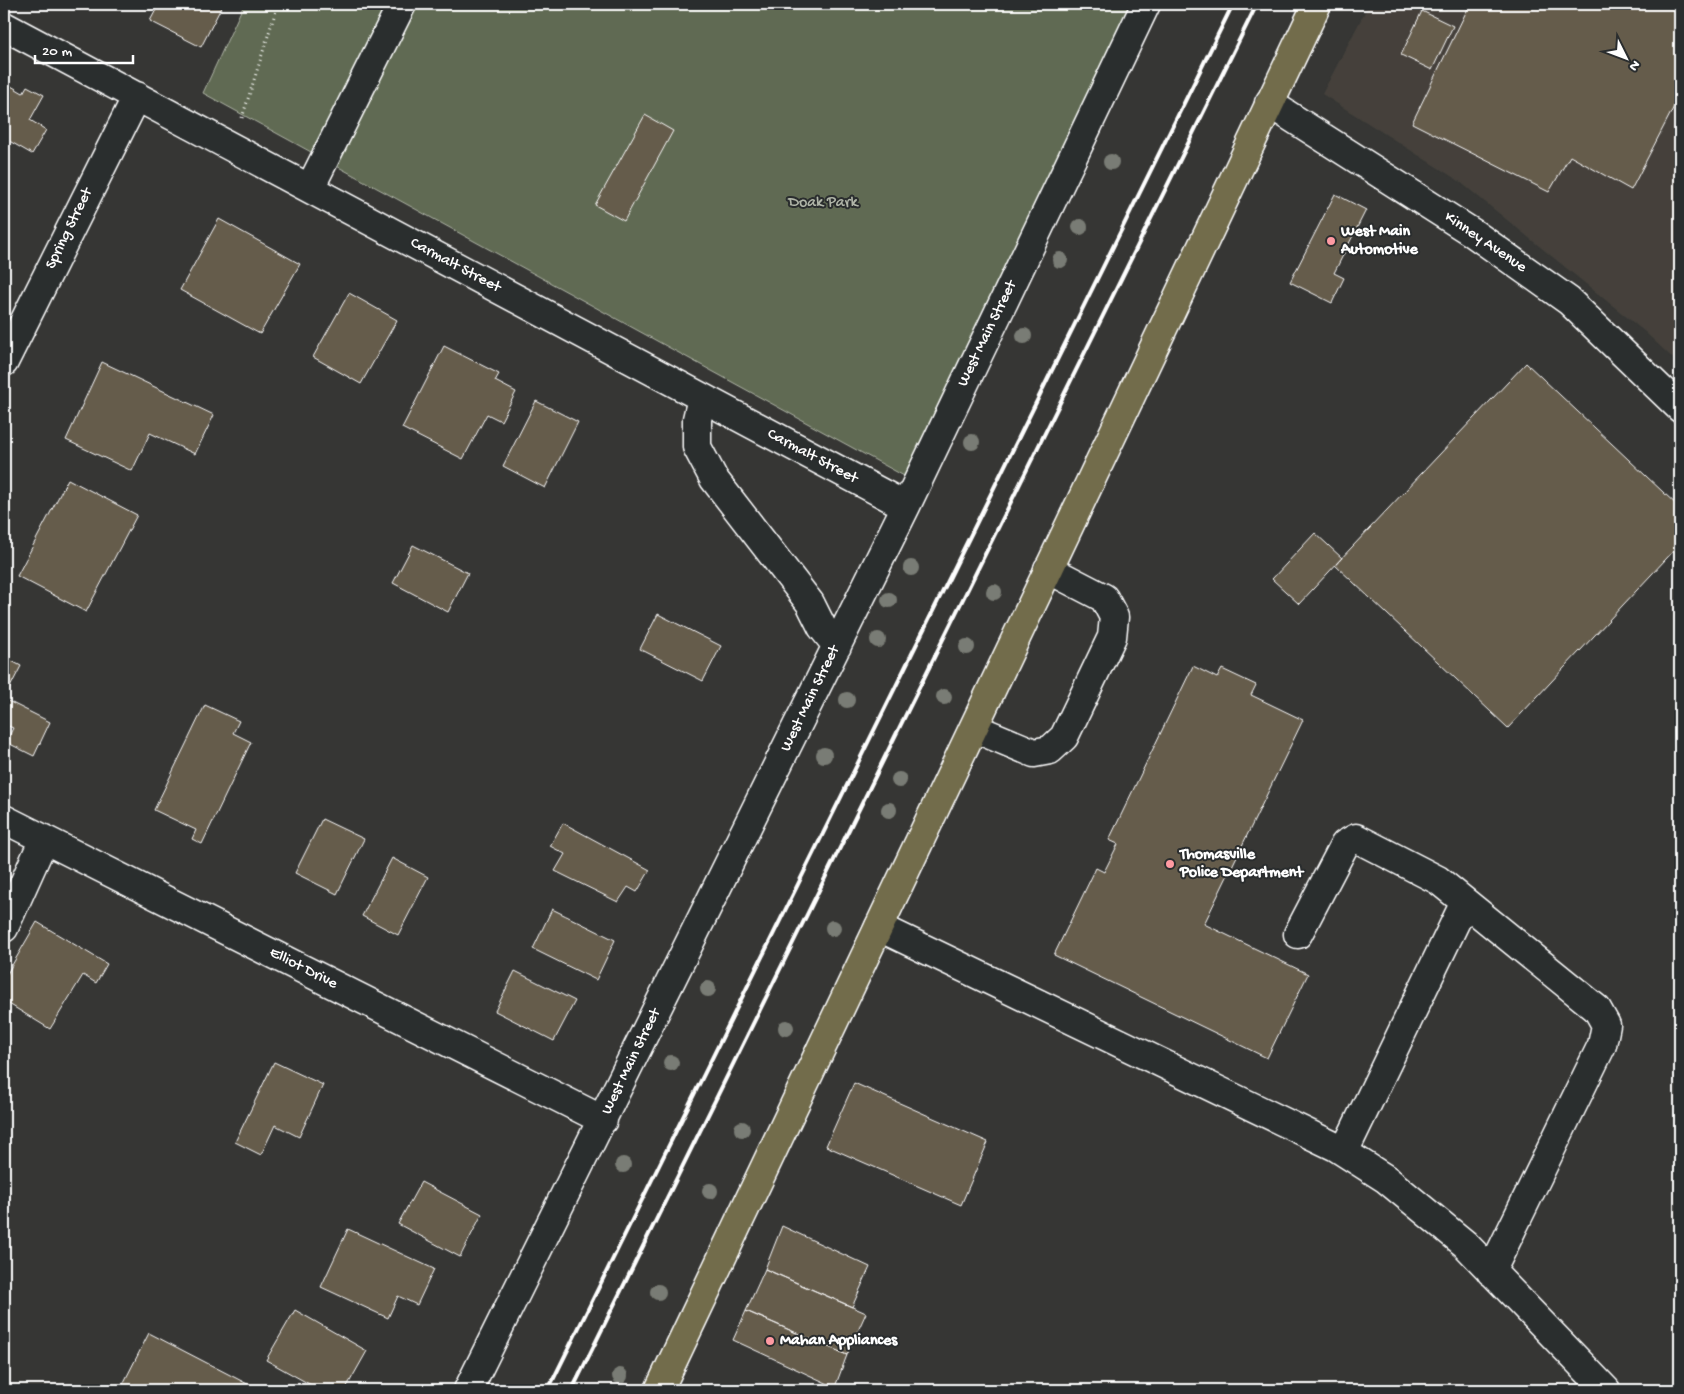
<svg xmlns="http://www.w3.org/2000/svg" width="1684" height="1394" viewBox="0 0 1684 1394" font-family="'Gochi Hand',sans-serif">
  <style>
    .built { fill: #44413b }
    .green { fill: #606b52; stroke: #b0b5a8 }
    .building { fill: #655b4c; stroke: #fff }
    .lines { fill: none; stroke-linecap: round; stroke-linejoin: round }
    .minor-casing { stroke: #fff; stroke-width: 31 }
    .major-casing { stroke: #fff; stroke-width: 31 }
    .path { stroke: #fff; stroke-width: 3; stroke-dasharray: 1 4; stroke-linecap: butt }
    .minor { stroke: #2a2d2e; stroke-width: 28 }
    .major { stroke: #726c4b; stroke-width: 28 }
    .rail { stroke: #fff; stroke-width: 4 }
    .tree { fill: #797c74 }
    .poi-dot { fill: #ff9aa2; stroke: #2a2d2e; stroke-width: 2 }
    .labels { text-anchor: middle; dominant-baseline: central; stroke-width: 4; stroke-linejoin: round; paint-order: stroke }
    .park-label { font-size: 16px; fill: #b0b5a8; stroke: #2a2d2e }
    .street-label { font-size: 16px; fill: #fff; stroke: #2a2d2e }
    .poi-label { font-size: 16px; font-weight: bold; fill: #fff; stroke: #2a2d2e; text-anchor: start }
  </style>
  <rect width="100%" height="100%" fill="#363634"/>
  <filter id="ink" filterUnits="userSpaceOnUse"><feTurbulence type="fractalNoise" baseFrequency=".02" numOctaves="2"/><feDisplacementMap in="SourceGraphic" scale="10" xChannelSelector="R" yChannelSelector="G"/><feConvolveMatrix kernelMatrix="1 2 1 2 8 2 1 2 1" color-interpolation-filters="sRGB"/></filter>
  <g filter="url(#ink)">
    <path class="built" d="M 1369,4 L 1680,4 L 1680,365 L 1645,332 L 1459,181 L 1322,94 Z"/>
    <path class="green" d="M 244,4 L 1132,4 L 917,483 L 203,93 Z"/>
    <path class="building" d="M 159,4 L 223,4 L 201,47 L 150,21 Z
      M 1470,4 L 1680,4 L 1680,95 L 1631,190 L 1570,156 L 1549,192 L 1412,123 Z
      M 1422,11 L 1453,26 L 1432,70 L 1401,55 Z
      M 4,82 L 23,93 L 27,86 L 44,95 L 30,120 L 46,130 L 32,154 L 4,138 Z
      M 645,115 L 673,131 L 624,221 L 595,205 Z
      M 1335,194 L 1366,210 L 1334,273 L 1344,278 L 1332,303 L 1290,282 Z
      M 219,219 L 300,264 L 260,334 L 180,290 Z
      M 349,293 L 397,320 L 361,384 L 313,357 Z
      M 444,346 L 499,374 L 495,381 L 516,392 L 501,421 L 487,414 L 463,459 L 402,428 Z
      M 102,362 L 214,415 L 195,454 L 150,433 L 132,471 L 66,440 Z
      M 1526,363 L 1680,508 L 1680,544 L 1508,728 L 1335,565 Z
      M 536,401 L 578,422 L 545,488 L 503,466 Z
      M 68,479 L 137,515 L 86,612 L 17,576 Z
      M 1315,533 L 1342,558 L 1299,604 L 1272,579 Z
      M 413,545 L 468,573 L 448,612 L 393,583 Z
      M 658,614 L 721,646 L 703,681 L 640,649 Z
      M 4,657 L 21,666 L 4,699 L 50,722 L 34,756 L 6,742 L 13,728 L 4,724 Z
      M 1193,666 L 1217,678 L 1222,669 L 1256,685 L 1251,695 L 1303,720 L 1204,924 L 1308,974 L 1267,1058 L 1054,955 L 1096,868 L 1104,872 L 1118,844 L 1109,840 Z
      M 205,705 L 239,721 L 233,733 L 251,742 L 202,844 L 192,839 L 196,830 L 154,810 Z
      M 322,819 L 364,839 L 337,894 L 295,873 Z
      M 563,823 L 650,870 L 637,892 L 628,887 L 618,902 L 555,871 L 565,854 L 550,846 Z
      M 392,858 L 428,877 L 398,935 L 362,916 Z
      M 552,909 L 615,940 L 596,980 L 533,949 Z
      M 37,922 L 107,964 L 96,983 L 83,975 L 50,1029 L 4,1001 L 4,979 Z
      M 515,971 L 575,1001 L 554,1041 L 495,1011 Z
      M 274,1062 L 323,1085 L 299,1137 L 275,1125 L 261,1155 L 235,1142 Z
      M 854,1083 L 988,1142 L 961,1205 L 826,1146 Z
      M 421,1182 L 482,1214 L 460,1257 L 398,1224 Z
      M 782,1226 L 870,1267 L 852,1307 L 765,1269 Z
      M 348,1229 L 434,1269 L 417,1305 L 398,1296 L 388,1318 L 321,1287 Z
      M 765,1269 L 866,1313 L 847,1355 L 746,1311 Z
      M 295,1310 L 367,1351 L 345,1390 L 320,1390 L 266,1360 Z
      M 746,1311 L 847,1355 L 835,1387 L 733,1340 Z
      M 149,1333 L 259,1390 L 120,1390 Z"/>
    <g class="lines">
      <defs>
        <path id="minor" d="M 4,26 L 906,506
          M 1269,103 L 1473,233 L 1569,301 L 1680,408
          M 310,188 L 402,4
          M 4,362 L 137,96
          M 702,398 L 697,419 L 697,447 L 714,479 L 810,603 L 822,627 L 837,646
          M 974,728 L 1034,753 L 1050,750 L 1064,737 L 1112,637 L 1114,617 L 1104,598 L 1048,569
          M 4,819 L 603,1120
          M 879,927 L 1336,1147 L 1386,1179 L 1465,1244 L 1606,1390
          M 4,928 L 44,839
          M 1298,934 L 1345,844 L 1356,838 L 1438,880 L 1597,1009 L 1606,1025 L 1602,1045 L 1491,1272
          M 1344,1152 L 1465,902
          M 468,1390 L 906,506 L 1146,4"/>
        <path id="major" d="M 659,1390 L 1317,4"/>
      </defs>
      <use href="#minor" class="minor-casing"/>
      <use href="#major" class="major-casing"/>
      <path class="path" d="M 242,118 L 278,4"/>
      <use href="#minor" class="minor"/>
      <use href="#major" class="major"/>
      <path class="rail" d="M 548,1390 L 1233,4
        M 572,1390 L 1257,4"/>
    </g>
    <g class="tree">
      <circle cx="1111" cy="162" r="8"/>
      <circle cx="1080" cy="227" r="8"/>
      <circle cx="1060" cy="260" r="8"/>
      <circle cx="1024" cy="336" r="8"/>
      <circle cx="972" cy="442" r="8"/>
      <circle cx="911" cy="568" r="8"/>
      <circle cx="994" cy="592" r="8"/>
      <circle cx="889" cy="600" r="8"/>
      <circle cx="878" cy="640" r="8"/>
      <circle cx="967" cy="647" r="8"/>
      <circle cx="944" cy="697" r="8"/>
      <circle cx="847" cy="700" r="8"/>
      <circle cx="824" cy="755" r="8"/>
      <circle cx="899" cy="780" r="8"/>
      <circle cx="889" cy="810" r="8"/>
      <circle cx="833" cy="928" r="8"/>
      <circle cx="708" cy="989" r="8"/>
      <circle cx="786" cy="1028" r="8"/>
      <circle cx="671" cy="1063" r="8"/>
      <circle cx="742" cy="1129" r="8"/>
      <circle cx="623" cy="1165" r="8"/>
      <circle cx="710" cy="1191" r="8"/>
      <circle cx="658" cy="1292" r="8"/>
      <circle cx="620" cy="1376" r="8"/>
    </g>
  </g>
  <g class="poi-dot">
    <circle cx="1331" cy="241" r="5"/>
    <circle cx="1170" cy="864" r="5"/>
    <circle cx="770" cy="1341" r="5"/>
  </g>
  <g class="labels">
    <g class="park-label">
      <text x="823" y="203">Doak Park</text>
    </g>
    <g class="street-label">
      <text transform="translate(70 229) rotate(-64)">Spring Street</text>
      <text transform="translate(1485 243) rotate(34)">Kinney Avenue</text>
      <text transform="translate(455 266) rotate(28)">Carmalt Street</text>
      <text transform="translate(988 334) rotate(-64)">West Main Street</text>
      <text transform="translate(812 457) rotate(28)">Carmalt Street</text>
      <text transform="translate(811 699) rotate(-64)">West Main Street</text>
      <text transform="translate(303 969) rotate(27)">Elliot Drive</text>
      <text transform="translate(632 1062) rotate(-64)">West Main Street</text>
    </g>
    <g class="poi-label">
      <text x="1341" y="232">West Main<tspan x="1341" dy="18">Automotive</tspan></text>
      <text x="1180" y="855">Thomasville<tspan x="1180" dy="18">Police Department</tspan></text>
      <text x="780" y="1341">Mahan Appliances</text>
    </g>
  </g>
  <rect width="1684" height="1394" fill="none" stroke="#2a2d2e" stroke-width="20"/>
  <rect x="10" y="10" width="1664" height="1374" fill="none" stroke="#fff" stroke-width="2" filter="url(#ink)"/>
  <g transform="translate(1626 58) rotate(132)" stroke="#2a2d2e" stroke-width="4" paint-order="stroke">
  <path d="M0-4L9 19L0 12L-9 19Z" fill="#ffffff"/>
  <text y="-8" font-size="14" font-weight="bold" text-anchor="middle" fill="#ffffff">N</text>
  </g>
  <path d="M35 55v8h98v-8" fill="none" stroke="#ffffff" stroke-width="2.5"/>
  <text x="42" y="55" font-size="15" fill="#ffffff" stroke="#2a2d2e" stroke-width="4" paint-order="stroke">20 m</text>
</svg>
